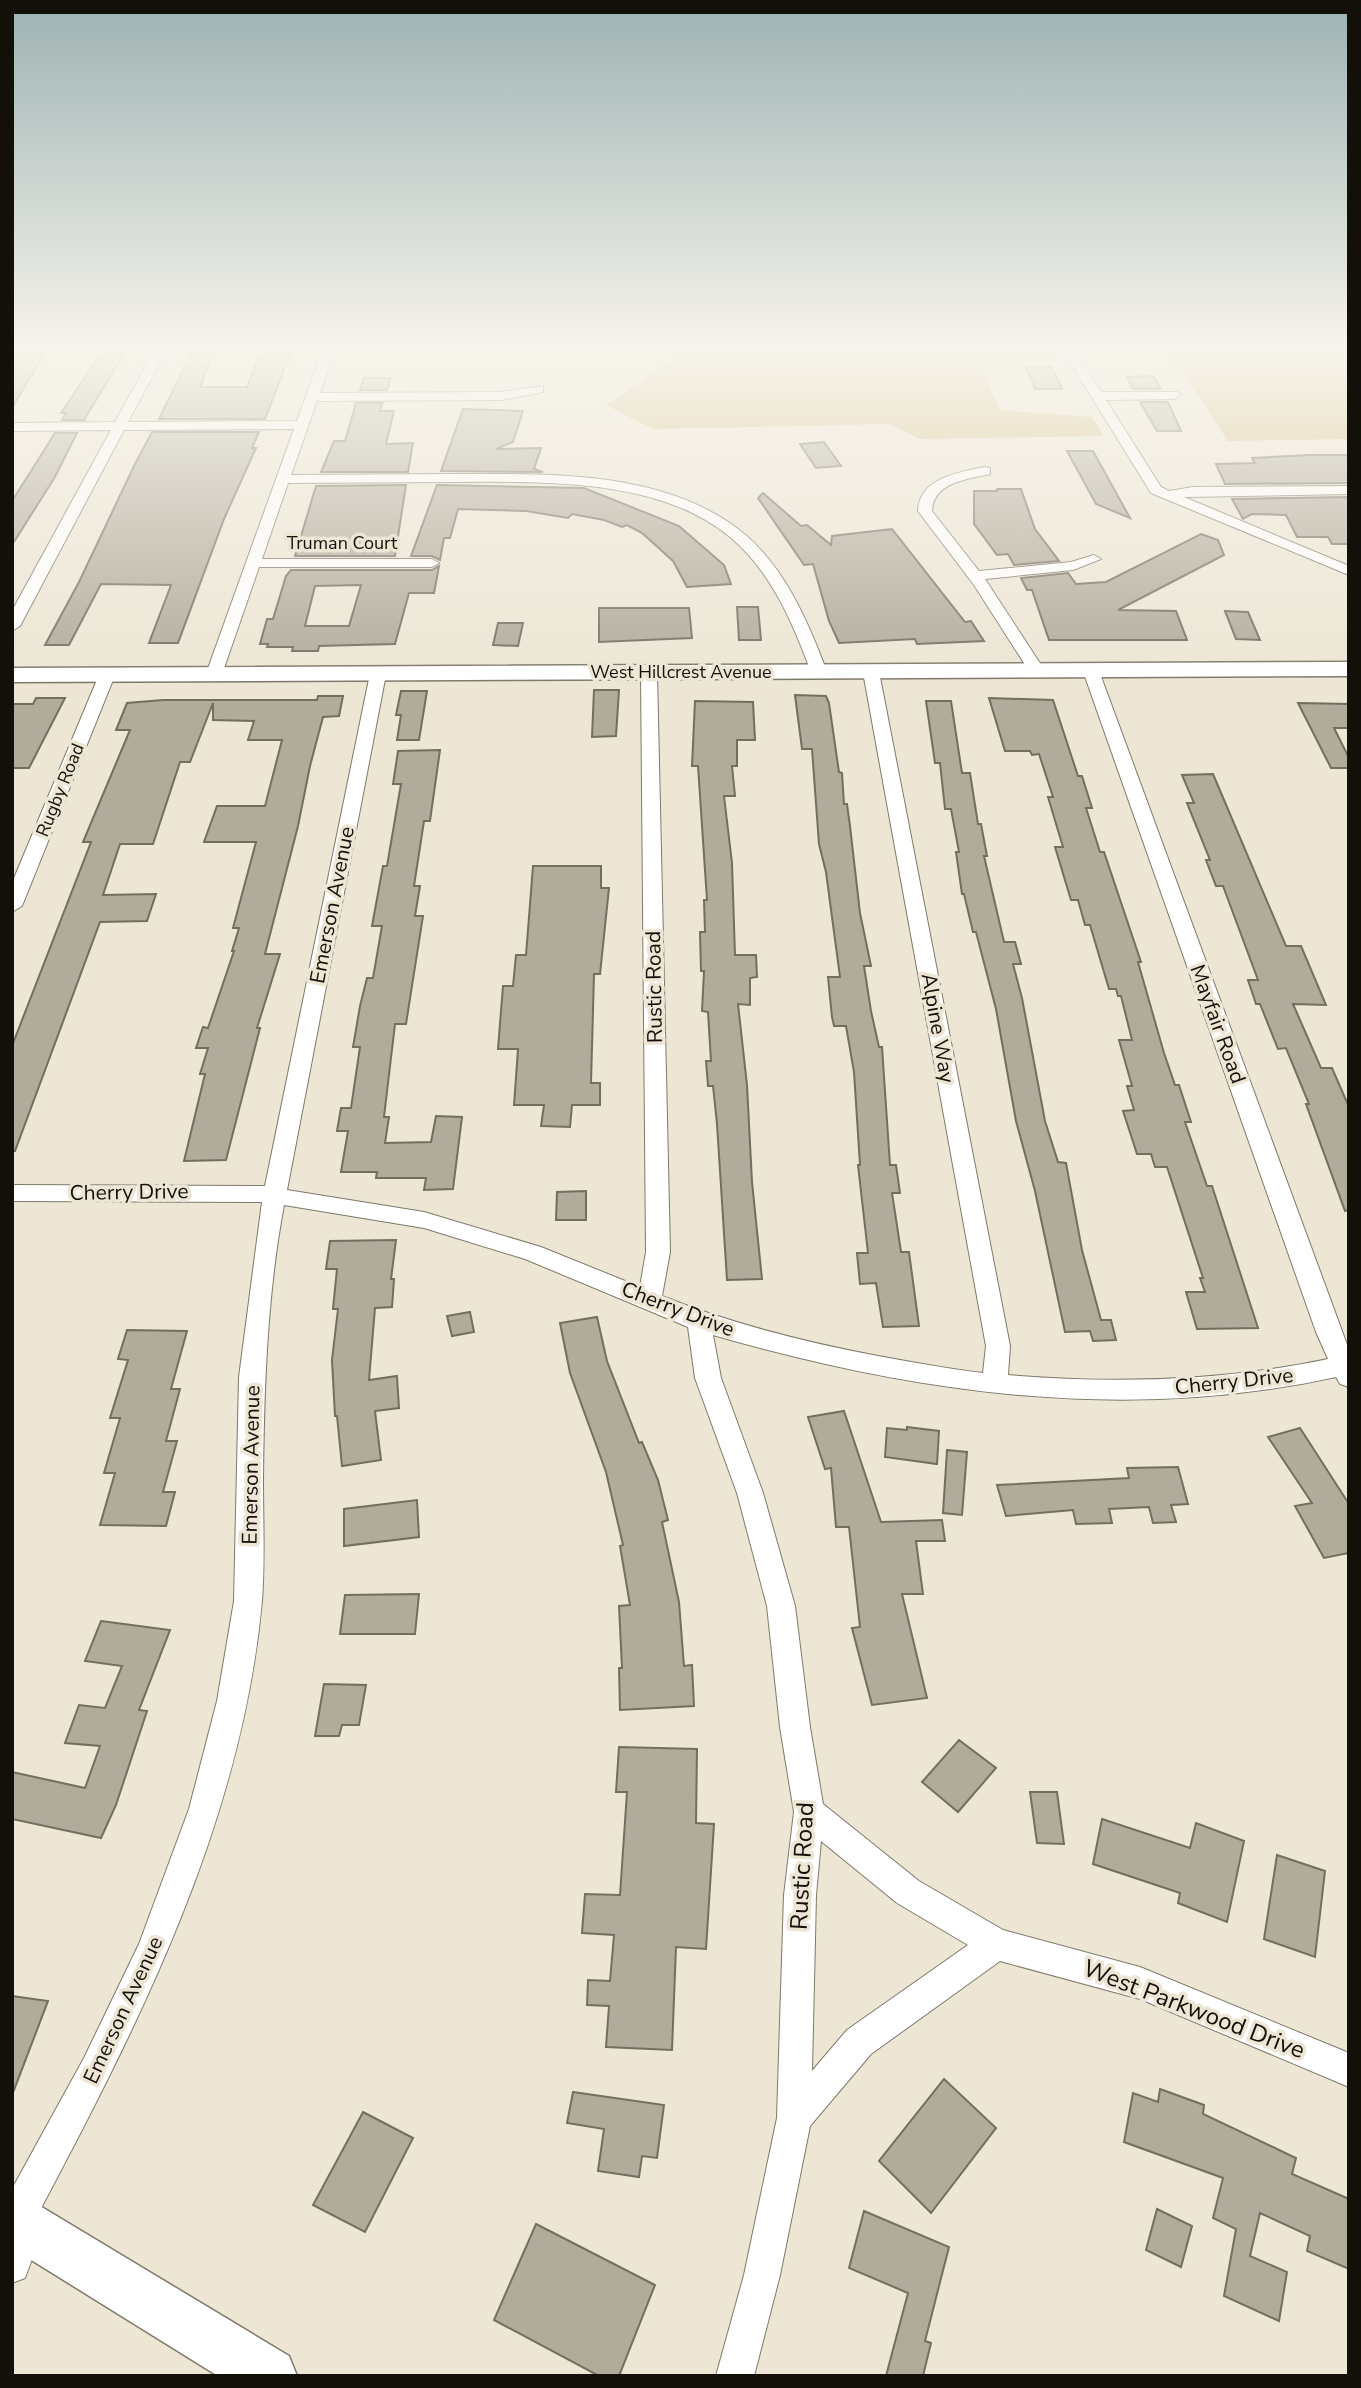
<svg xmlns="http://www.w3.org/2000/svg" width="1361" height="2388" viewBox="0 0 1361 2388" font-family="'Nunito Sans',sans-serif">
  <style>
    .green { fill: #d5c085 }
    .building { fill: #b1ab9b; stroke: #746e5f; stroke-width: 2; fill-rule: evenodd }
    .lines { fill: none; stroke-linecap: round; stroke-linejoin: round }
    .street-casing { stroke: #7f796a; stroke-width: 2 }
    .secondary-casing { stroke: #7f796a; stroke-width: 3 }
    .street { fill: #fff; fill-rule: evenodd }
    .secondary { fill: #fff; fill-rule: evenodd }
    .labels { text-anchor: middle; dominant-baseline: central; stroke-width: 7; stroke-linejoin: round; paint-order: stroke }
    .far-street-label { font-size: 18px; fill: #13100a; stroke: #ede6d5 }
    .street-label { font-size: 21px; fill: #13100a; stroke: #ede6d5 }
    .near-street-label { font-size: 24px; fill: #13100a; stroke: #ede6d5 }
  </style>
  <rect width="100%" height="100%" fill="#ede6d5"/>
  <path class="green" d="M 656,349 L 1049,349 L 1055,360 L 981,365 L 1000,410 L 1092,417 L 1104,436 L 920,439 L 890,424 L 653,429 L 606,405 L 675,358 Z
    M 1170,353 L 1349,353 L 1349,439 L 1228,441 Z"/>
  <path class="building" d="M 12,349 L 47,349 L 12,408 Z
    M 104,349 L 127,349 L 84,420 L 62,420 L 66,413 L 61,413 Z
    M 193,349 L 215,349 L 200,387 L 247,387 L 258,357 L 264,357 L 267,349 L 292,349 L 265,419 L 159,419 Z
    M 1052,367 L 1062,389 L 1035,389 L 1026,368 Z
    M 1153,376 L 1161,389 L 1133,389 L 1127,377 Z
    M 364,378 L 391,378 L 387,390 L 360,390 Z
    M 1140,402 L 1168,402 L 1181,431 L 1157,431 Z
    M 356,403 L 382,403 L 380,411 L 394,411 L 386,444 L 413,443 L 408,472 L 321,472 L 334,441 L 345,441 Z
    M 463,409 L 523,411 L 513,442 L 496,449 L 541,448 L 534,469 L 543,472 L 441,471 Z
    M 152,432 L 259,432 L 252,448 L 256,448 L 224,519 L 178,643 L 149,643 L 171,585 L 101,584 L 69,645 L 45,645 L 79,582 L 134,466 Z
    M 55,433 L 77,433 L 55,477 L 12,545 L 12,501 Z
    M 824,442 L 841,466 L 816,468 L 800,444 Z
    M 1067,451 L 1093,451 L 1130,518 L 1096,504 Z
    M 1309,455 L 1349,455 L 1349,483 L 1225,484 L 1216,464 L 1255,463 L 1252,458 Z
    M 406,485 L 395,556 L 295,556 L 316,486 Z
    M 437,485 L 584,488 L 679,526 L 724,565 L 731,584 L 687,587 L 673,561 L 642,533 L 627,525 L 622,527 L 604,520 L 572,514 L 568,518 L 526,511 L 458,509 L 450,538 L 444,538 L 440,560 L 432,556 L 411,556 Z
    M 997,489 L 1021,489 L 1035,529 L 1059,561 L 1014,565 L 1008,554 L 997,555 L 974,524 L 974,491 L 997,491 Z
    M 763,493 L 801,526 L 807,525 L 831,545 L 832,536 L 892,529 L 965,622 L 971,621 L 984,641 L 917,644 L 915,639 L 839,643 L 829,621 L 813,564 L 804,565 L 758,498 Z
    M 1349,497 L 1349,544 L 1332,544 L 1328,537 L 1297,537 L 1286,515 L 1252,514 L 1243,519 L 1232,499 Z
    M 1201,534 L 1218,540 L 1224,555 L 1118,610 L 1176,611 L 1187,640 L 1049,640 L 1032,590 L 1027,590 L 1021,578 L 1068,573 L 1076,584 L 1106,582 Z
    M 439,566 L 434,593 L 409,593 L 395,644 L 319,646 L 318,651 L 292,651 L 293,647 L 267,647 L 268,644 L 260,644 L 267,619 L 273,619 L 286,576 L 291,570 L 432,570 ZM 361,585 L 349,626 L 305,626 L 315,586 Z
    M 737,607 L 758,607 L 761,640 L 739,640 Z
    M 599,608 L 689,608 L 692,638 L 599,642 Z
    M 1225,611 L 1248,612 L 1260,640 L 1236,639 Z
    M 498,623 L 523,623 L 518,646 L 493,645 Z
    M 594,690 L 619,690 L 616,736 L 592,737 Z
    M 401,691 L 427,691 L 419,740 L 397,740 L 401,715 L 396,715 Z
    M 795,695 L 826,696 L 829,703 L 839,772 L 842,773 L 844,804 L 847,804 L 850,826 L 860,913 L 871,966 L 864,966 L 871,1011 L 879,1047 L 882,1047 L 890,1165 L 896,1165 L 900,1193 L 892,1193 L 901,1252 L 909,1252 L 919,1326 L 883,1327 L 876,1283 L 860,1284 L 857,1253 L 868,1253 L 858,1165 L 860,1165 L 854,1072 L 846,1026 L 834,1026 L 832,1017 L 828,977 L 840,977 L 826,872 L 819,844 L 812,749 L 802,749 Z
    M 318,696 L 343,696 L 339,716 L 323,717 L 310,766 L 298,826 L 265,954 L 280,954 L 257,1028 L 260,1028 L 226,1160 L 184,1161 L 205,1074 L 200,1074 L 208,1048 L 196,1048 L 203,1027 L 208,1028 L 234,951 L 232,951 L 239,928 L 233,928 L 256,842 L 204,842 L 217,806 L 265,806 L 282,740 L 248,740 L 254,721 L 213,720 L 213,703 L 190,762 L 180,762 L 153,844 L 120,844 L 103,895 L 156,894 L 147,921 L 100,922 L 15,1151 L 12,1151 L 12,1046 L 91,842 L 83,842 L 130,730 L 116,730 L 127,703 L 163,700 L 317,700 Z
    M 36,698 L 65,698 L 29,768 L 12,768 L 12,704 L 33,704 Z
    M 989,698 L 1053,700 L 1078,776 L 1082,776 L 1092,808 L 1086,808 L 1100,852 L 1104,852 L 1141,962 L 1138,962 L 1164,1053 L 1175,1085 L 1179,1085 L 1191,1122 L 1185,1122 L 1207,1186 L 1212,1186 L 1258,1328 L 1197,1329 L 1186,1292 L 1205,1292 L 1200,1278 L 1203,1278 L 1167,1167 L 1155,1167 L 1151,1154 L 1137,1154 L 1123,1111 L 1134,1110 L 1127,1086 L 1132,1086 L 1119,1040 L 1132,1040 L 1121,996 L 1118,996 L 1116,989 L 1109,989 L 1090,925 L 1085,925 L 1078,900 L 1071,900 L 1055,847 L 1063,847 L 1048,797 L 1053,797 L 1039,754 L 1032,755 L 1030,751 L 1005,751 Z
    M 695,701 L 753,702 L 755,740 L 737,740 L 737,766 L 732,766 L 735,796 L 724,796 L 732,863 L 735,955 L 756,955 L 757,977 L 750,978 L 750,1005 L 738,1004 L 747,1085 L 752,1182 L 762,1279 L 727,1280 L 717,1124 L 713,1086 L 708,1086 L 706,1061 L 711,1061 L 708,1012 L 702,1011 L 704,971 L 701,971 L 700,932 L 705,932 L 704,900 L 707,900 L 698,766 L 692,766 Z
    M 926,701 L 951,701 L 962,773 L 970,773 L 978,824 L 981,824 L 987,856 L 984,856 L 1004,942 L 1015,942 L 1021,964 L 1013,964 L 1022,998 L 1045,1121 L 1058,1162 L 1066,1163 L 1082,1250 L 1101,1320 L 1111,1320 L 1116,1340 L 1093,1341 L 1090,1331 L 1065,1332 L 1035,1191 L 1016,1121 L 996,1009 L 976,932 L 973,932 L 964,894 L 962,894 L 956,852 L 959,852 L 951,809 L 945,809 L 940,763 L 935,763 Z
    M 1298,703 L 1349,704 L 1349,728 L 1334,728 L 1349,758 L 1349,768 L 1331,768 Z
    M 440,750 L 430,821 L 424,821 L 414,886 L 420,886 L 415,916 L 423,916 L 406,1024 L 395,1024 L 384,1117 L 389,1117 L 385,1143 L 431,1142 L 436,1116 L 462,1117 L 453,1189 L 424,1190 L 426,1178 L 376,1178 L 377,1172 L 341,1172 L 348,1131 L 337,1131 L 341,1108 L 351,1108 L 360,1047 L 353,1047 L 360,1006 L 367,978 L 373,978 L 382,926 L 372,926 L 383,866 L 387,866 L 401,784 L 393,784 L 398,751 Z
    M 1213,774 L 1286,946 L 1301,946 L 1326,1005 L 1293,1004 L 1321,1068 L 1332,1068 L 1349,1107 L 1349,1210 L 1345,1211 L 1306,1104 L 1309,1104 L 1286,1048 L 1278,1049 L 1260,1004 L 1256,1004 L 1248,980 L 1258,980 L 1223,886 L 1216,886 L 1206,860 L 1210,860 L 1187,803 L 1194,803 L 1182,775 Z
    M 533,866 L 601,866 L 601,888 L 609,888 L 600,974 L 594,974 L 591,1083 L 600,1083 L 600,1105 L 572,1105 L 570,1127 L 541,1126 L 544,1105 L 514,1105 L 518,1049 L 498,1049 L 503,986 L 513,986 L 516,955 L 526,955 Z
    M 586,1191 L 586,1220 L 556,1220 L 557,1192 Z
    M 396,1240 L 391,1279 L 394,1279 L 392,1307 L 375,1308 L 369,1380 L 397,1376 L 399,1408 L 375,1411 L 381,1460 L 342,1466 L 337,1416 L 335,1416 L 332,1360 L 338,1309 L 333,1309 L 337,1269 L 326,1269 L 330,1241 Z
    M 470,1312 L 474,1332 L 452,1336 L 447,1316 Z
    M 597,1317 L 607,1361 L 639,1443 L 642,1442 L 658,1480 L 668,1520 L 662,1522 L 679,1602 L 684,1666 L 692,1665 L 694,1706 L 620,1710 L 619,1668 L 622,1668 L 619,1606 L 630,1605 L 620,1546 L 623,1545 L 606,1472 L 570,1373 L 560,1323 Z
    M 127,1330 L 187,1331 L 171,1389 L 180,1389 L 166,1441 L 177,1441 L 163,1492 L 175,1492 L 166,1526 L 100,1525 L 115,1473 L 104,1473 L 120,1418 L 110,1418 L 128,1360 L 118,1359 Z
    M 844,1411 L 881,1522 L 942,1520 L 945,1541 L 916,1541 L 923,1594 L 902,1594 L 927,1698 L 872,1705 L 852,1628 L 860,1627 L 849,1527 L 836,1527 L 831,1468 L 825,1469 L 808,1417 Z
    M 907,1427 L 939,1431 L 937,1464 L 885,1457 L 887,1428 L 907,1430 Z
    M 1300,1428 L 1349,1504 L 1349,1553 L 1324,1558 L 1295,1506 L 1312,1503 L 1268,1437 Z
    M 947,1450 L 967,1452 L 962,1515 L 943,1513 Z
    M 1178,1467 L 1188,1504 L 1171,1505 L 1176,1522 L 1153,1523 L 1149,1507 L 1109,1509 L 1112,1523 L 1076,1524 L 1073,1510 L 1006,1516 L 997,1485 L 1129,1478 L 1127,1468 Z
    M 417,1500 L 419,1537 L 344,1546 L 344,1509 Z
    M 419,1594 L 415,1634 L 340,1634 L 345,1595 Z
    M 101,1621 L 170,1630 L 139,1710 L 147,1711 L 116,1805 L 101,1838 L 12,1819 L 12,1772 L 85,1788 L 100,1746 L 65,1743 L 79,1705 L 105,1708 L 122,1666 L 85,1661 Z
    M 324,1684 L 366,1685 L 359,1725 L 342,1725 L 339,1736 L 315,1736 Z
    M 959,1740 L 996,1768 L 958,1812 L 922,1782 Z
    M 619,1747 L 697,1749 L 696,1823 L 714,1824 L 706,1949 L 676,1947 L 672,2050 L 606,2047 L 609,2006 L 587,2005 L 588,1980 L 610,1981 L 614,1935 L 582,1933 L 585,1894 L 620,1895 L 627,1792 L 616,1792 Z
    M 1030,1792 L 1057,1792 L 1064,1844 L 1037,1843 Z
    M 1102,1819 L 1190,1848 L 1196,1823 L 1244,1841 L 1227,1922 L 1178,1903 L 1180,1893 L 1093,1864 Z
    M 1277,1855 L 1325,1871 L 1315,1957 L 1264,1939 Z
    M 12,1996 L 48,2001 L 14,2090 L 12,2089 Z
    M 944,2079 L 996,2128 L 931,2213 L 879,2161 Z
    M 1160,2089 L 1204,2105 L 1203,2114 L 1296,2158 L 1292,2174 L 1349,2199 L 1349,2269 L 1307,2251 L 1310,2236 L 1260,2213 L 1250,2256 L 1287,2272 L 1279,2321 L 1224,2296 L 1236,2229 L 1213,2218 L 1223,2178 L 1124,2142 L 1133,2093 L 1158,2102 Z
    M 573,2092 L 664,2105 L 657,2158 L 642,2156 L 639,2177 L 598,2171 L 604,2129 L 567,2123 Z
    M 363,2112 L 413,2138 L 365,2232 L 313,2205 Z
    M 1157,2209 L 1192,2226 L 1181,2267 L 1146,2250 Z
    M 864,2211 L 949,2247 L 925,2341 L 931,2343 L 923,2376 L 886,2376 L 908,2293 L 849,2268 Z
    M 536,2224 L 655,2285 L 619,2376 L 599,2376 L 494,2320 Z"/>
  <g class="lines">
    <defs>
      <path id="street" d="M 155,349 L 167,349 L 128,422 L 297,421 L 323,349 L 335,349 L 320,393 L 502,392 L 543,386 L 543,392 L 502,400 L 317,401 L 291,475 C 344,475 398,474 451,474 C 545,474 659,469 738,529 C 783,563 808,621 827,672 L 819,677 L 811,672 C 793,623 771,571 730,537 C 657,476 537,482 448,482 C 395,482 342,483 288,483 L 262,559 L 432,559 L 439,563 L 432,567 L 259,567 L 222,674 L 214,679 L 208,677 L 206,674 L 294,429 L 124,430 L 20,626 L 12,631 L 12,611 L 111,430 L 12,431 L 12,423 L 115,422 Z
        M 1062,349 L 1074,349 L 1101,392 L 1178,392 L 1180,395 L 1174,399 L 1106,400 L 1161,487 L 1169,491 L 1193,487 L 1349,486 L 1349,494 L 1184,497 L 1349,566 L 1349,575 L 1151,493 Z
        M 985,467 L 990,468 L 990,474 C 968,479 933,482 932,511 L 979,571 L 1071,562 L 1094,555 L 1101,559 L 1073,570 L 985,579 L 1045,671 L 1043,674 L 1031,674 L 974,585 L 918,511 C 919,478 959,472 985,467 Z
        M 1091,666 L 1099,671 L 1349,1350 L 1349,1387 L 1340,1384 L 1336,1377 C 1127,1423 917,1394 713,1335 L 721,1378 L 763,1493 L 795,1606 L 810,1727 L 823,1804 L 919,1881 L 1003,1930 L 1140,1967 L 1349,2053 L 1349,2087 L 1140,1999 L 1000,1961 L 871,2054 L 810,2126 L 780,2275 L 754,2376 L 716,2376 L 744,2275 L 777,2118 L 784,1895 L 794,1812 L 780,1727 L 767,1606 L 737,1493 L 695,1378 L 688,1327 L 525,1259 L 424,1228 L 284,1205 C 267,1295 264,1388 263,1480 C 263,1520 265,1561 262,1601 C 242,1821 140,2022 38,2214 L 44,2227 L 25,2278 L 12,2283 L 12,2189 L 84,2058 L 139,1944 L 189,1809 L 217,1701 L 234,1601 L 239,1377 L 262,1202 L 12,1201 L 12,1185 L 265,1186 L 370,674 L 378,669 L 386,674 L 287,1190 L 424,1212 L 541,1247 L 640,1287 L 646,1252 L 641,673 L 649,668 L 657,673 L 670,1252 L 662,1296 C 732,1324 804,1342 878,1356 C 913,1362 948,1369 983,1373 L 986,1346 L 863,672 L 871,667 L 879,672 L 1010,1346 L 1008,1375 C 1114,1384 1224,1381 1328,1359 L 1316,1332 L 1083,671 ZM 821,1841 L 897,1903 L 968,1945 L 847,2030 L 812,2071 L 816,1895 Z
        M 107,670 L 115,675 L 22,906 L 12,912 L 12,883 L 99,675 Z"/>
      <path id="secondary" d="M 1349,662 L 1349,676 L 12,682 L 12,668 Z
        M 12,2192 L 30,2200 L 289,2356 L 297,2376 L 218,2376 L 12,2248 Z"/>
    </defs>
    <use href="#street" class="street-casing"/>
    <use href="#secondary" class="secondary-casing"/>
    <use href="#street" class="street"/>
    <use href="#secondary" class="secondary"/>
  </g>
  <linearGradient id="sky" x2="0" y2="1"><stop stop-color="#9db2b2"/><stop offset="0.51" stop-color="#f7f4ec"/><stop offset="1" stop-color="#f7f4ec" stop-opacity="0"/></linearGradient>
  <rect width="1361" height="683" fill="url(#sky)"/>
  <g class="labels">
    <g class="far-street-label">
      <text x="342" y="543">Truman Court</text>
      <text x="681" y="672">West Hillcrest Avenue</text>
      <text transform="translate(60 790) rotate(-68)">Rugby Road</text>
    </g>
    <g class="street-label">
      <text transform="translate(332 905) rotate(-79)">Emerson Avenue</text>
      <text transform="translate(654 987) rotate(-91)">Rustic Road</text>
      <text transform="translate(1218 1024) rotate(70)">Mayfair Road</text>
      <text transform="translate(938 1028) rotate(80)">Alpine Way</text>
      <text transform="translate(129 1192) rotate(-1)">Cherry Drive</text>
      <text transform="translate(678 1309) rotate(21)">Cherry Drive</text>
      <text transform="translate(1234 1381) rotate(-6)">Cherry Drive</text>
      <text transform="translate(251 1465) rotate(-89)">Emerson Avenue</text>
      <text transform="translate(123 2010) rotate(-65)">Emerson Avenue</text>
    </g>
    <g class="near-street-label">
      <text transform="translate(802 1866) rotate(-87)">Rustic Road</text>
      <text transform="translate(1194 2009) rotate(21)">West Parkwood Drive</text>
    </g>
  </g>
  <rect width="1361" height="2388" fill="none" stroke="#13100a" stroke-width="28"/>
</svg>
